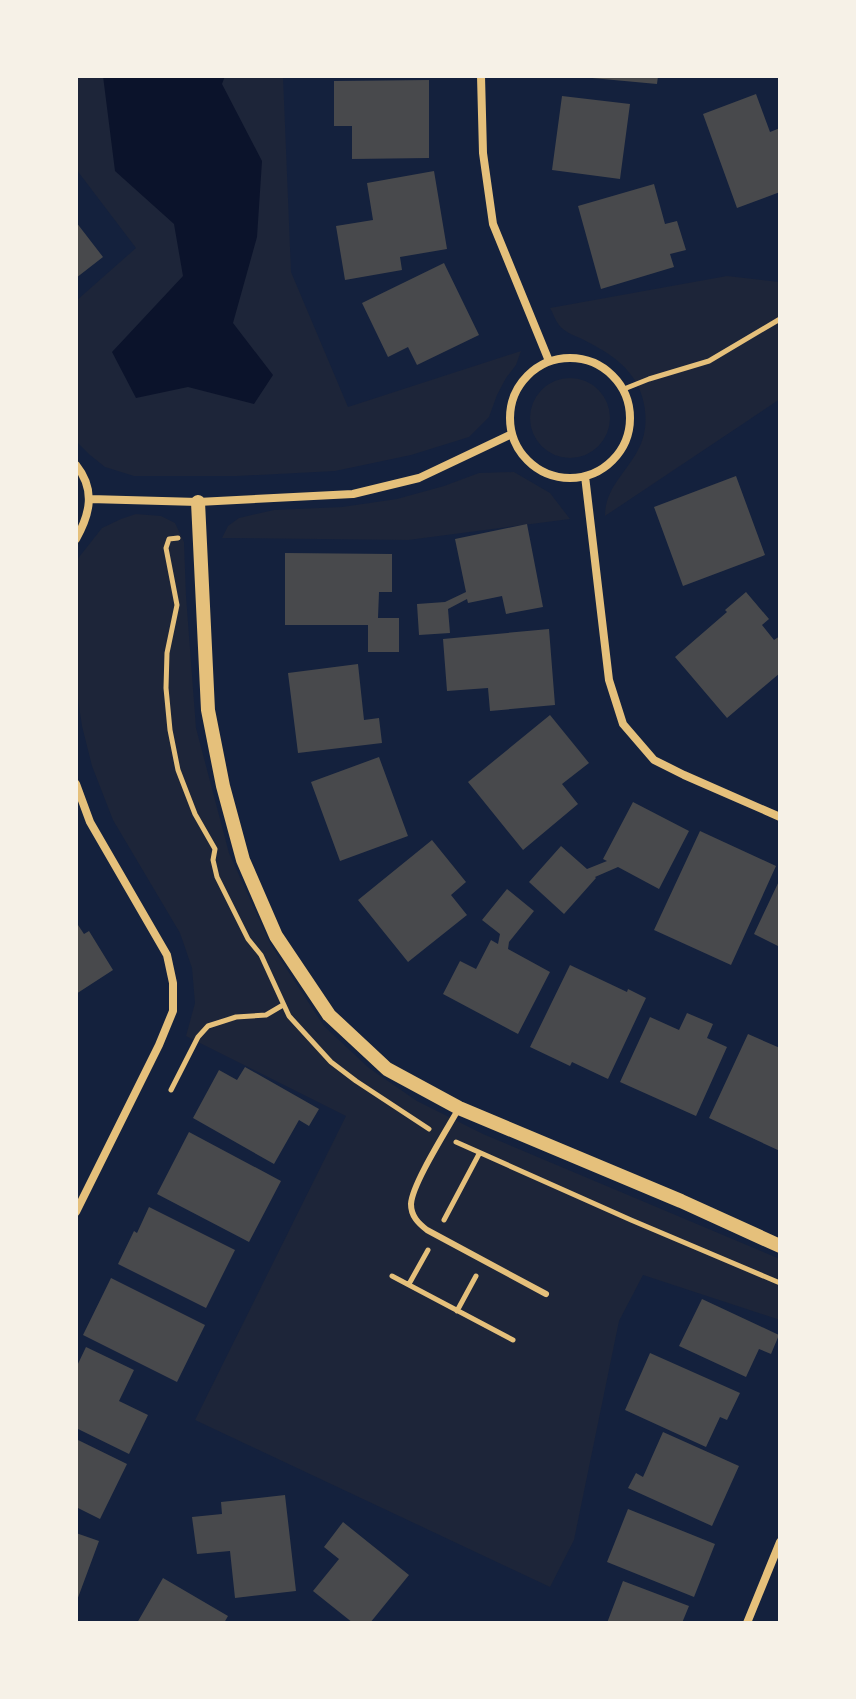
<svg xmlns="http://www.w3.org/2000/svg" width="856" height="1699" viewBox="0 0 856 1699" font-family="'Space Grotesk',sans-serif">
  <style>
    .green { fill: #1d2539 }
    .water { fill: #0b132b }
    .building { fill: #48494c }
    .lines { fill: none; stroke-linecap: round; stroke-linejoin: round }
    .path { stroke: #e5c07b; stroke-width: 5 }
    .service { stroke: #e5c07b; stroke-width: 6 }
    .minor { stroke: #e5c07b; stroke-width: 8 }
    .tertiary { stroke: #e5c07b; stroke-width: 14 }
  </style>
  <rect width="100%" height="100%" fill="#14213d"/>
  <path class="green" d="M 76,76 L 283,76 L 291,272 L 348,407 L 521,351 L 516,365 L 506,378 L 497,395 L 489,417 L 469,437 L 411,455 L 335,471 L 237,476 L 134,476 L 105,467 L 90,455 L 76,441 L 76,301 L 136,248 L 76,169 Z
    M 727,276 L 780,282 L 780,399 L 605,516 C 605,488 626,473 638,450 C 650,429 647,399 634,379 C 620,358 601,349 580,338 C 572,335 564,331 559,325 C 555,320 553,313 550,308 Z
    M530 418a40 40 0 1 1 80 0a40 40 0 1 1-80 0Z
    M 514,472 L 550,493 L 570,519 L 408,540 L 222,538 L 228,526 L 239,518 L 274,510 L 342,507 L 397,499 L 444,486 L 479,473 Z
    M 136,514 L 161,516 L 175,523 L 184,542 L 186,596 L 196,728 L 229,853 L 271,945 L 324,1026 L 369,1068 L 417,1101 L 483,1134 L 780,1259 L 780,1320 L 643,1275 L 619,1321 L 574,1540 L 550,1587 L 195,1420 L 346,1116 L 186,1036 L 195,1003 L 192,968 L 180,933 L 113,820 L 92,766 L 82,726 L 76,686 L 76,561 L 102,528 L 121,519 Z"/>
  <path class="water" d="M 103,76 L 225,76 L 222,84 L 262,161 L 257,237 L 233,323 L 273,375 L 254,404 L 188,387 L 136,398 L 112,352 L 183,276 L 174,224 L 115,171 Z"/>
  <path class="building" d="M 592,76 L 658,76 L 657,84 L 592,78 Z
    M 429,80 L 429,158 L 352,159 L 352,126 L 334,126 L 334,81 Z
    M 756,94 L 770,132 L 780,128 L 780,192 L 737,208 L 703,114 Z
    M 562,96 L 630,104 L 620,179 L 552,170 Z
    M 434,171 L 447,249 L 400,257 L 402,270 L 345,280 L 336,226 L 373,220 L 367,183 Z
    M 654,184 L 665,224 L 677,221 L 686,250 L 670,254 L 674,267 L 601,289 L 578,206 Z
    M 76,222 L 103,257 L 76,278 Z
    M 444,263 L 479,335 L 417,365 L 408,347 L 388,357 L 362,303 Z
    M 736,476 L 765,555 L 683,586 L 654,507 Z
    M 527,524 L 543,607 L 506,614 L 502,596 L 468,603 L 467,599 L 448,609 L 450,633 L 419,635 L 417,604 L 445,602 L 466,592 L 455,539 Z
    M 285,553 L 392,554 L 392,592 L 379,592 L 378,618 L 399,618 L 399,652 L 368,652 L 368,625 L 285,625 Z
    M 746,592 L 769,619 L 762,625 L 774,640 L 780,636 L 780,673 L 727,718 L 675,657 L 727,612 L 725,610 Z
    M 549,629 L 555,705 L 490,711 L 488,688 L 447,691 L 443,639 Z
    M 358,664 L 364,720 L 379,718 L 382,743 L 298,753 L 288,673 Z
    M 550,715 L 589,763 L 562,784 L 578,804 L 523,850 L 468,782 Z
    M 379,757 L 408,836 L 340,861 L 311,782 Z
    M 633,802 L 689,831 L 659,889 L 618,867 L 595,877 L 596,878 L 564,914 L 529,882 L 561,846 L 587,869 L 607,861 L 603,859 Z
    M 700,831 L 776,866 L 731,965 L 654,930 Z
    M 432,840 L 466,882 L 451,895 L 467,915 L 408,962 L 358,900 Z
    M 780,879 L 780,947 L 754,934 Z
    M 507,889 L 534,911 L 509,942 L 508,949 L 550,972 L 518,1034 L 443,994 L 460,961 L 476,969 L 491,940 L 498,944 L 500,934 L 482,920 Z
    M 76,922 L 84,934 L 89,931 L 113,970 L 76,994 Z
    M 570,965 L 627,992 L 628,989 L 646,998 L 608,1079 L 572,1062 L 570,1066 L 530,1047 Z
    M 687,1013 L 713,1024 L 707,1038 L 727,1047 L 696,1116 L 620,1082 L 650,1017 L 679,1030 Z
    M 748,1034 L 780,1048 L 780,1151 L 709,1118 Z
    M 245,1067 L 319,1109 L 309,1126 L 299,1120 L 274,1164 L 193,1118 L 219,1070 L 237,1080 Z
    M 189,1132 L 281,1181 L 249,1242 L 157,1194 Z
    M 149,1207 L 235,1250 L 206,1308 L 118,1264 L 134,1231 L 137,1233 Z
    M 111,1278 L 205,1325 L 177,1382 L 83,1335 Z
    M 702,1299 L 779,1335 L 771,1354 L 759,1349 L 746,1377 L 679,1346 Z
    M 86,1347 L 134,1370 L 119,1401 L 148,1415 L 129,1454 L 76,1428 L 76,1368 Z
    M 650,1353 L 740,1393 L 727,1420 L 720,1417 L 706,1447 L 625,1410 Z
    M 663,1432 L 739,1466 L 712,1526 L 628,1488 L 636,1473 L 643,1477 Z
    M 76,1439 L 127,1464 L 100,1519 L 76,1507 Z
    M 285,1495 L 296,1591 L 235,1598 L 230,1551 L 197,1554 L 192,1517 L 222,1514 L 221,1502 Z
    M 628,1509 L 715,1544 L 694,1597 L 607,1562 Z
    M 343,1522 L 409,1575 L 370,1623 L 353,1623 L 313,1591 L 339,1559 L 324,1547 Z
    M 76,1533 L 99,1541 L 76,1603 Z
    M 163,1578 L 228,1616 L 224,1623 L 137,1623 Z
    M 623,1581 L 689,1606 L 682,1623 L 607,1623 Z"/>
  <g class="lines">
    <path class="path" d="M 624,389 L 649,379 L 709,361 L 780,319
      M 178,538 L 169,539 L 166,548 L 177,605 L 167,653 L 166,688 L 170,730 L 178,770 L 195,814 L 215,849 L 213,860 L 217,877 L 248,939 L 261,955 L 289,1016 L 331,1062 L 356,1081 L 429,1129
      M 171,1090 L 198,1037 L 208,1026 L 236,1017 L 266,1015 L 283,1005
      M 456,1142 L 631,1220 L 780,1283
      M 444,1220 L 479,1154
      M 392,1276 L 513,1340
      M 409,1284 L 428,1250
      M 457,1311 L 476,1276"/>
    <path class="service" d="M 459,1108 C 448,1128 412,1184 411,1204 C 411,1216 418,1223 427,1230 L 546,1294"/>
    <path class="minor" d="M 481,76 L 483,153 L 493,224 L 549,361
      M510 418a60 60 0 1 1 120 0a60 60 0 1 1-120 0Z
      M 76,465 C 96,490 90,514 76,539
      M 585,476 L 609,680 L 623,724 L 654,760 L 684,775 L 780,817
      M 90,499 L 198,502 L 353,494 L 419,478 L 512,434
      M 76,784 L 90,822 L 167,955 L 173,983 L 173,1011 L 159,1045 L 76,1212
      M 747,1623 L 780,1542"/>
    <path class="tertiary" d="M 198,502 L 208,710 L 223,786 L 243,860 L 276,936 L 329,1015 L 387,1069 L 459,1108 L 681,1201 L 780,1246"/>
  </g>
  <rect width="856" height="1699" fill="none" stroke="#f6f1e7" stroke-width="156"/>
</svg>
